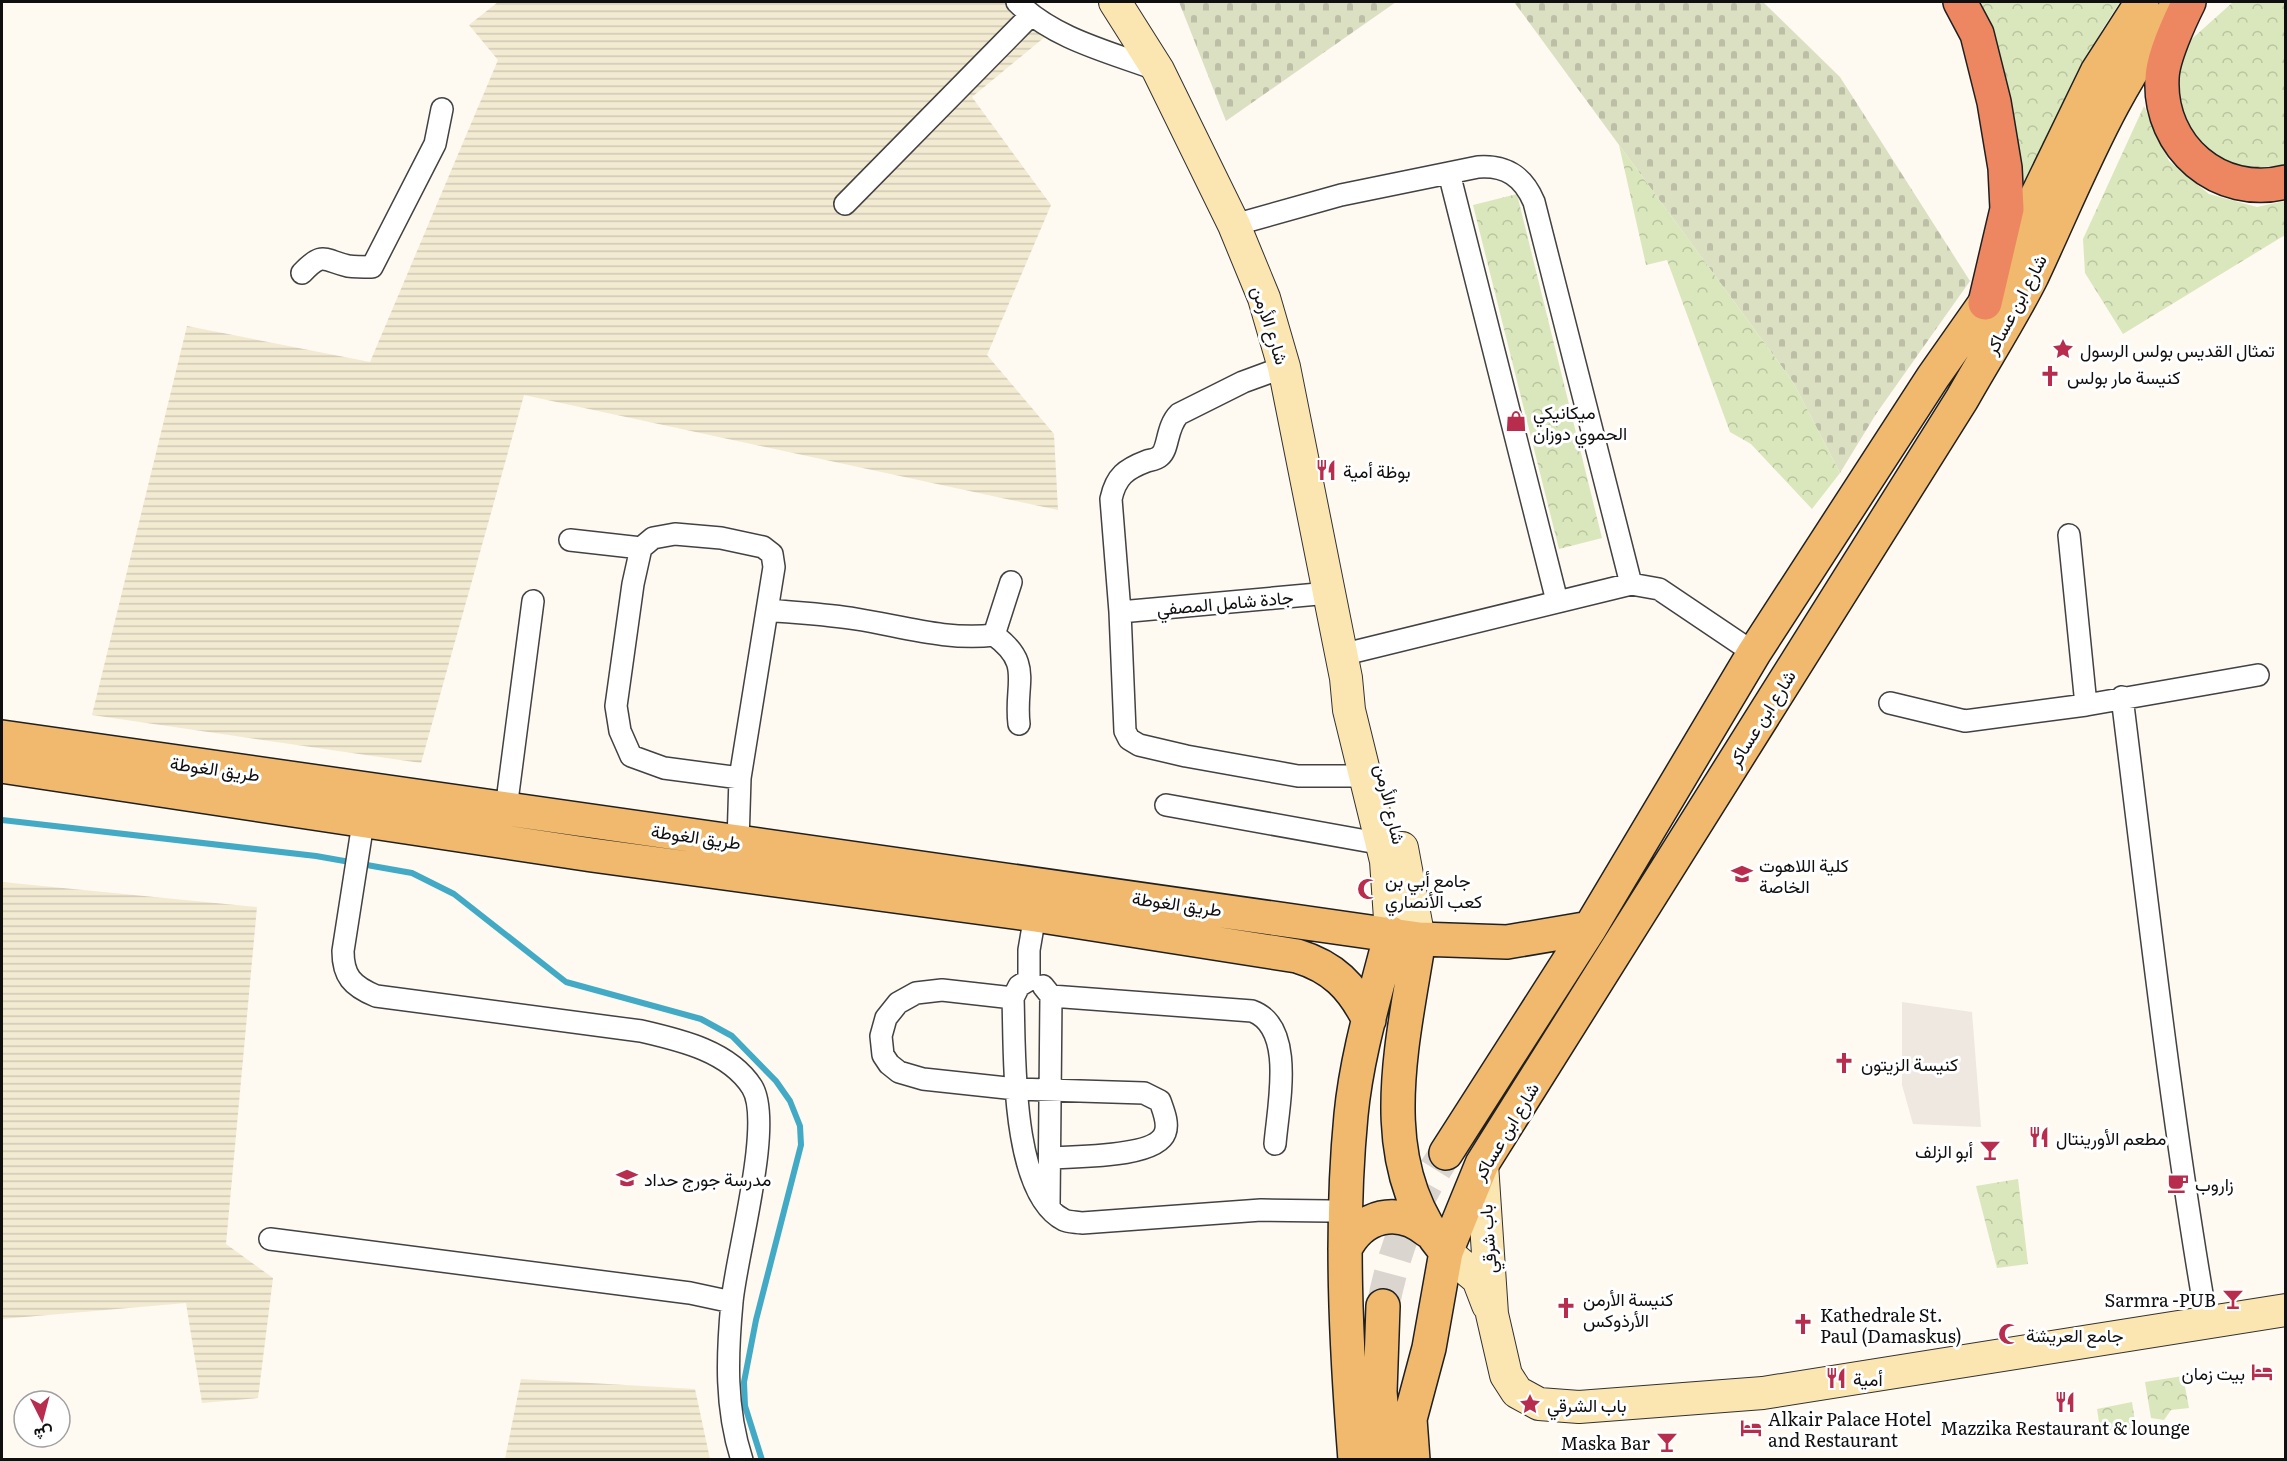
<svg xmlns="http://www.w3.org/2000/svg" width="2287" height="1461" viewBox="0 0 2287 1461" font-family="Literata,Vazirmatn,serif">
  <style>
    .farmland { fill: url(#farmland-rules) }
    .cemetery { fill: url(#cemetery-stones) }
    .park { fill: url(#park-crowns) }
    .plaza { fill: #efe8e0 }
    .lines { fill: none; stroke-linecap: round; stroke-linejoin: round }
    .stream { stroke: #43aac6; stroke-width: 6 }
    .primary-tunnel { stroke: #dad6cf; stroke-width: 33; stroke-dasharray: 33 16; stroke-linecap: butt }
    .street-casing { stroke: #424242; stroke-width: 24 }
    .secondary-casing { stroke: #313131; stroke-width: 34 }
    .primary-casing { stroke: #202020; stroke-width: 36 }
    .highway-casing { stroke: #202020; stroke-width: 36 }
    .street { stroke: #fff; stroke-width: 21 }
    .secondary { stroke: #fbe5b0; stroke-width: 32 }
    .primary { stroke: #f1b96e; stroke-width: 33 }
    .highway { stroke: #ec8761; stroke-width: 33 }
    .labels { text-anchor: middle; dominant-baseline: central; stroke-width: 6; stroke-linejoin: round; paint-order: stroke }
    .street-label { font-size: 18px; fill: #0f0f0f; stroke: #fff }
    .poi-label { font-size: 18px; fill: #0f0f0f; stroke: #fff; text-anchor: start }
  </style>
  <defs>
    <pattern id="farmland-rules" width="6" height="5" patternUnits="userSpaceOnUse" patternTransform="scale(1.5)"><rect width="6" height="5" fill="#f3ead2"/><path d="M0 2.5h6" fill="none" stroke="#cfc8b3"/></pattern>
    <pattern id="cemetery-stones" width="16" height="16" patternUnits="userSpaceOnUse" patternTransform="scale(1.5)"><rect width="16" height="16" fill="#dce0c2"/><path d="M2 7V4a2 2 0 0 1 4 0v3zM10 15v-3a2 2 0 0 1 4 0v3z" fill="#bcbfa6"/></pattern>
    <pattern id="park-crowns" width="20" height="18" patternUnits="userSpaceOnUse" patternTransform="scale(1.5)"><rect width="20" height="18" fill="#dae7bc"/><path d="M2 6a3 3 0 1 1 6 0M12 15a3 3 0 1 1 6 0" fill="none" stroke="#bac5a0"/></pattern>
  </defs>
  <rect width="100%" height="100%" fill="#fef9f1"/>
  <path class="farmland" d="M 498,2 L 1023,2 L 1052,31 L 972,97 L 1051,205 L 987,355 L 1054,434 L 1058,510 L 524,395 L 421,763 L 92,715 L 187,326 L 370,362 L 498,60 L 469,25 Z
    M 2,882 L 257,907 L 226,1244 L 273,1278 L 258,1398 L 202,1403 L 186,1303 L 2,1319 Z
    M 521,1379 L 695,1389 L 710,1459 L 505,1459 Z"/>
  <path class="cemetery" d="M 1179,2 L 1396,2 L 1226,121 Z
    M 1514,2 L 1763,2 L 1840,77 L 1970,281 L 1876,414 L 1840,473 L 1793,382 Z"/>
  <path class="park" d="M 1981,2 L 2120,2 L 2102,30 L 2022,197 L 2000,53 Z
    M 2233,2 L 2285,2 L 2285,166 L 2242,168 L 2207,151 L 2181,119 L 2175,86 L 2185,45 Z
    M 2144,106 L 2169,161 L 2209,194 L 2257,207 L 2285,201 L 2285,235 L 2123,334 L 2085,273 L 2083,239 Z
    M 1619,145 L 1793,382 L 1840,473 L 1812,509 L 1751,444 L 1730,432 L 1667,260 L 1646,265 Z
    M 1517,194 L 1602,538 L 1559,549 L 1473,205 Z
    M 2018,1179 L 2028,1264 L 1997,1268 L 1976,1186 Z
    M 2183,1376 L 2189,1408 L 2171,1410 L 2164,1420 L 2151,1418 L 2145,1382 Z
    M 2132,1402 L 2136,1428 L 2101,1434 L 2097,1409 Z"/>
  <path class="plaza" d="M 1902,1002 L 1972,1012 L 1981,1127 L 1913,1124 L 1902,1085 Z"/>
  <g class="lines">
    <path class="stream" d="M 2,820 L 316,856 L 412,873 L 454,894 L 566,982 L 701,1019 L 732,1036 L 776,1081 L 790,1101 L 800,1126 L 801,1145 L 756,1320 L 744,1382 L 745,1406 L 762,1460"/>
    <path class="primary-tunnel" d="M 1383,1306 C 1394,1249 1413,1201 1446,1153"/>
    <defs>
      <path id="street" d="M 1017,2 C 1054,39 1110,52 1158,70
        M 1449,173 L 1557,601
        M 845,204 L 1031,15
        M 1234,225 L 1341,195 L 1478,167 C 1506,165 1523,176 1534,202 L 1631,584
        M 302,273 C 323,251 323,260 348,266 C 356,267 365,267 372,267 L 435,144 L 442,109
        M 1284,367 L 1243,382 L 1179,414 C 1166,427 1169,449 1160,456 C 1157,459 1151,460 1147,461 C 1126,469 1116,476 1111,499 L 1120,612 L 1125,731 L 1129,739 L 1139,745 L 1186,756 L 1298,776 L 1366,776
        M 2069,535 L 2086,705
        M 570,540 L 641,548
        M 767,610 C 797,613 826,614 856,619 C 901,626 948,641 994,635 C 1034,664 1014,683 1019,724
        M 1120,612 L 1329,593
        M 994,635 L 1011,582
        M 1341,655 L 1631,584 L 1659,589 L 1754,653
        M 2122,697 C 2148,906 2171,1116 2207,1323
        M 1890,703 L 1965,721 L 2086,705 L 2258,675
        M 1166,805 L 1383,844
        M 506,809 L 533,601
        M 365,810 L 343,951 C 343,976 352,986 376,996 L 641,1031 C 680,1040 729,1051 752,1087 C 774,1122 736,1256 732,1302 C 727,1356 725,1408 742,1460
        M 738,842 L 740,778 L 664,768 L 631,756 L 620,731 L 616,706 L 633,584 L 641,548 L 653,538 L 675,534 L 721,538 L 763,547 L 772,554 L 774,567 L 740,778
        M 1029,980 L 1019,986 L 1013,998 C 1015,1050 1010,1193 1064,1220 C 1068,1222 1076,1222 1082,1223 L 1261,1210 L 1329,1211
        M 1029,980 L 1029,950 L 1035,915
        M 1043,986 L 1051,996 L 1049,1205
        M 1051,996 L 1252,1011 C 1296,1027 1278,1106 1275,1144
        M 1013,998 L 942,990 L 916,993 L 898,1003 L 886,1018 L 881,1036 L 883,1055 L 889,1064 L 899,1072 L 923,1079 L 1016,1089 L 1144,1093 L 1160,1101 C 1163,1110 1169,1123 1165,1133 C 1156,1158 1075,1156 1051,1158
        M 270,1239 L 690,1293 L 732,1302"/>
      <path id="secondary" d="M 1115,2 L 1158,70 L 1234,225 L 1264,298 L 1284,367 L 1346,678 L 1349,710 L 1386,861 L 1391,933
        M 1402,848 L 1419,939
        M 1482,1164 L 1492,1314 L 1506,1375 L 1517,1392 L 1539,1404 L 1579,1407 L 1763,1393 L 2286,1310
        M 1446,1252 L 1478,1279 L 1488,1305"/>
      <path id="primary" d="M 2,737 L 1419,939 L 1507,942 L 1590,928
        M 2,766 L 592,855 L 1035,915 L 1297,956 C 1333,967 1352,986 1369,1020
        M 1419,939 C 1403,1043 1370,1163 1446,1252
        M 1446,1153 L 1590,928 L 1754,653 L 1933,377 L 1985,303 L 2097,72 L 2142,2
        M 1345,1249 C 1362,1215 1398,1206 1428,1231
        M 1383,1306 L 1380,1392 L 1386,1460
        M 1355,1460 C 1346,1345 1340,1229 1351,1115 C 1357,1053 1376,993 1391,933
        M 1413,1460 L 1410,1419 L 1429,1348 L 1446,1252 L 1482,1164 L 1962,399 C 1985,358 2011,318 2032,276 C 2075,185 2115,77 2182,2"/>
      <path id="highway" d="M 1960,2 L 1977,34 L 1994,102 L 2005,168 L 2007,209 L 1985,303
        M 2189,2 C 2180,20 2162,59 2162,79 C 2159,147 2219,199 2286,182"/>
    </defs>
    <use href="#street" class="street-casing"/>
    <use href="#secondary" class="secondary-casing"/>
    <use href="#primary" class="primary-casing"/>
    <use href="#highway" class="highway-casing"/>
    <use href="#street" class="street"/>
    <use href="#secondary" class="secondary"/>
    <use href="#primary" class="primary"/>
    <use href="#highway" class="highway"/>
  </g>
  <defs>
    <symbol id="sight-bare" viewBox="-9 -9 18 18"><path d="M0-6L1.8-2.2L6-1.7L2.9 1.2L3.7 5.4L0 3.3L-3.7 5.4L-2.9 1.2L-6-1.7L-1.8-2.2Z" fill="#b82d4d" stroke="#fff" stroke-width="2.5" paint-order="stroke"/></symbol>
    <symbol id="church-bare" viewBox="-9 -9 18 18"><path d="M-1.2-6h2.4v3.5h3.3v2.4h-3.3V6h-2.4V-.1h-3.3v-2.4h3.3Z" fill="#b82d4d" stroke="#fff" stroke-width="2.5" paint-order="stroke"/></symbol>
    <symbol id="shop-bare" viewBox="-9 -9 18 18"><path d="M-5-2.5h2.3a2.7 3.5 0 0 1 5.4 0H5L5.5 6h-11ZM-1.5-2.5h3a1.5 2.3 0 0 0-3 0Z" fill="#b82d4d" stroke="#fff" stroke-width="2.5" paint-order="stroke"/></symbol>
    <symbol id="restaurant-bare" viewBox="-9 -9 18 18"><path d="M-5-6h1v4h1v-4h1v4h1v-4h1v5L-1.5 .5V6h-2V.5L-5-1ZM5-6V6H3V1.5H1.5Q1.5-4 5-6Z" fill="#b82d4d" stroke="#fff" stroke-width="2.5" paint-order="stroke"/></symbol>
    <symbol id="university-bare" viewBox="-9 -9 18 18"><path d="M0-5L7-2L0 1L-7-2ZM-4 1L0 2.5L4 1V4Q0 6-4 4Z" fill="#b82d4d" stroke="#fff" stroke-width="2.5" paint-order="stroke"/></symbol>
    <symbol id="mosque-bare" viewBox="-9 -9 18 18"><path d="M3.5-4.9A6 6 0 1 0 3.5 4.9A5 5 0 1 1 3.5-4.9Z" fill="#b82d4d" stroke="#fff" stroke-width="2.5" paint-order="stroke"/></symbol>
    <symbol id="bar-bare" viewBox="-9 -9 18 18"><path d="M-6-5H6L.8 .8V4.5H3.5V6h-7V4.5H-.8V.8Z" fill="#b82d4d" stroke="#fff" stroke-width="2.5" paint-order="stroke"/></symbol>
    <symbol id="school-bare" viewBox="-9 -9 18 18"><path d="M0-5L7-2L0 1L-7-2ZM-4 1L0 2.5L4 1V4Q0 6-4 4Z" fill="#b82d4d" stroke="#fff" stroke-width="2.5" paint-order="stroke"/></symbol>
    <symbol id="cafe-bare" viewBox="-9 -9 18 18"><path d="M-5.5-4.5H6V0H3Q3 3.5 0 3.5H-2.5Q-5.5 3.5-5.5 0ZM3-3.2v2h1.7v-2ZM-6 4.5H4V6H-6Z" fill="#b82d4d" stroke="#fff" stroke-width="2.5" paint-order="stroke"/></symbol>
    <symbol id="hotel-bare" viewBox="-9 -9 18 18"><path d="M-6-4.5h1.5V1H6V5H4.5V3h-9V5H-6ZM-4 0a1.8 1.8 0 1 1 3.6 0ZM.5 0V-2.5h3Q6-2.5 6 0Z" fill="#b82d4d" stroke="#fff" stroke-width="2.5" paint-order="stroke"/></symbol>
  </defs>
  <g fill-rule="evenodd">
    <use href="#sight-bare" x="2048" y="334" width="30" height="30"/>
    <use href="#church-bare" x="2035" y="361" width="30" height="30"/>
    <use href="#shop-bare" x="1501" y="406" width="30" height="30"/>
    <use href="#restaurant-bare" x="1311" y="455" width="30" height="30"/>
    <use href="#university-bare" x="1727" y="859" width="30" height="30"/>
    <use href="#mosque-bare" x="1353" y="874" width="30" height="30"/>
    <use href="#church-bare" x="1829" y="1048" width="30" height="30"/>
    <use href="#restaurant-bare" x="2024" y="1122" width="30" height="30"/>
    <use href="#bar-bare" x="1975" y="1135" width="30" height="30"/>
    <use href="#school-bare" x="612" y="1163" width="30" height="30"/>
    <use href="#cafe-bare" x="2163" y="1168" width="30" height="30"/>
    <use href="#bar-bare" x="2218" y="1284" width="30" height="30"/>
    <use href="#church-bare" x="1551" y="1293" width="30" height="30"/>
    <use href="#church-bare" x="1788" y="1309" width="30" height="30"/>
    <use href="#mosque-bare" x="1994" y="1319" width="30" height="30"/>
    <use href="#hotel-bare" x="2247" y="1357" width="30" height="30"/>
    <use href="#restaurant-bare" x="1821" y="1363" width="30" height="30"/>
    <use href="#restaurant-bare" x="2050" y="1387" width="30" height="30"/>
    <use href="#sight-bare" x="1515" y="1389" width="30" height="30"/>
    <use href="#hotel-bare" x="1736" y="1413" width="30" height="30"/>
    <use href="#bar-bare" x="1652" y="1427" width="30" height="30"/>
  </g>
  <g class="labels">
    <g class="street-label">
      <text transform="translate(2015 304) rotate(-62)">شارع ابن عساكر</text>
      <text transform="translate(1271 325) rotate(72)">شارع الأرمن</text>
      <text transform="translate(1225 602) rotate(-5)">جادة شامل المصفي</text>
      <text transform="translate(1761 718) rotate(-58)">شارع ابن عساكر</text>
      <text transform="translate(215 768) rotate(8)">طريق الغوطة</text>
      <text transform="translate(1391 804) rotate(77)">شارع الأرمن</text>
      <text transform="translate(696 836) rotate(8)">طريق الغوطة</text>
      <text transform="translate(1177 903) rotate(8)">طريق الغوطة</text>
      <text transform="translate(1505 1131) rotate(-59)">شارع ابن عساكر</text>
      <text transform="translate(1487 1239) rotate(-94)">باب شرقي</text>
    </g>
    <g class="poi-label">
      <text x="2080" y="349">تمثال القديس بولس الرسول</text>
      <text x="2067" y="376">كنيسة مار بولس</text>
      <text x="1533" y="411">ميكانيكي<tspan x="1533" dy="21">الحموي دوزان</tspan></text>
      <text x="1343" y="470">بوظة أمية</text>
      <text x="1759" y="864">كلية اللاهوت<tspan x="1759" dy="21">الخاصة</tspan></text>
      <text x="1385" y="879">جامع أبي بن<tspan x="1385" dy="21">كعب الأنصاري</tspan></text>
      <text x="1861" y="1063">كنيسة الزيتون</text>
      <text x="2056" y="1137">مطعم الأورينتال</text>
      <text x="1973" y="1150" text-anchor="end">أبو الزلف</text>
      <text x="644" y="1178">مدرسة جورج حداد</text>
      <text x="2195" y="1183">زاروب</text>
      <text x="1583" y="1298">كنيسة الأرمن<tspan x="1583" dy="21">الأرذوكس</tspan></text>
      <text x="2216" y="1299" text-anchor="end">Sarmra -PUB</text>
      <text x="1820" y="1314">Kathedrale St.<tspan x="1820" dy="21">Paul (Damaskus)</tspan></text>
      <text x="2026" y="1334">جامع العريشة</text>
      <text x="2245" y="1372" text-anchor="end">بيت زمان</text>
      <text x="1853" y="1378">أمية</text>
      <text x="1547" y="1404">باب الشرقي</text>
      <text x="1768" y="1418">Alkair Palace Hotel<tspan x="1768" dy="21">and Restaurant</tspan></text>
      <text x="2065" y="1427" text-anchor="middle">Mazzika Restaurant &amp; lounge</text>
      <text x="1650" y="1442" text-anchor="end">Maska Bar</text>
    </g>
  </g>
  <rect width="2287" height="1461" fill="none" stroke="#0f0f0f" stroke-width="6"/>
  <g transform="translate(42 1419) rotate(174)"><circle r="28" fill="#ffffff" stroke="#9f9f9f" stroke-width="1.5"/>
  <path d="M0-4.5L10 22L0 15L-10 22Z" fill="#b82d4d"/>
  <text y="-9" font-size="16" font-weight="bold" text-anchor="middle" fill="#0f0f0f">ش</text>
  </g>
</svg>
